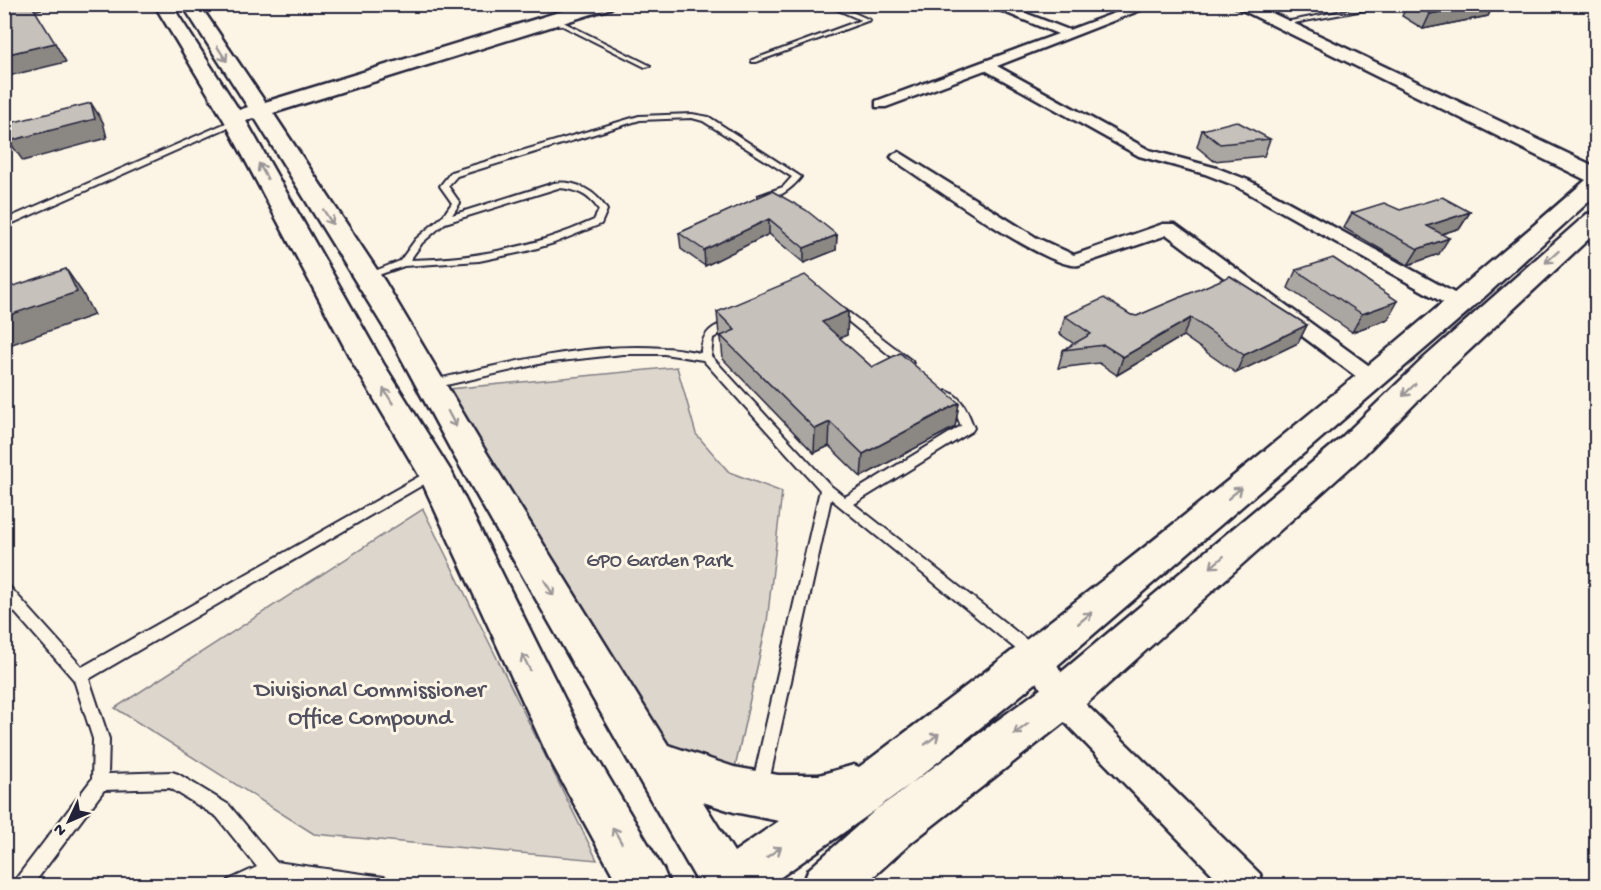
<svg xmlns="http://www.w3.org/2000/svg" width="1601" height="890" viewBox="0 0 1601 890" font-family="'Gochi Hand',sans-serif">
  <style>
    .green { fill: #dcd6cc; stroke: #7f7c84; stroke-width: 1.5 }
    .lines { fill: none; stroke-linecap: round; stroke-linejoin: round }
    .lane-casing { stroke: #22223b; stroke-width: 4 }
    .street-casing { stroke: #22223b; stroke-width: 5 }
    .secondary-casing { stroke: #22223b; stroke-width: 5 }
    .lane { fill: #fcf5e5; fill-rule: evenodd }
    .street { fill: #fcf5e5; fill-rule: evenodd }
    .secondary { fill: #fcf5e5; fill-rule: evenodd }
    .wall { fill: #aaa6a1; stroke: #22223b; stroke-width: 1.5 }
    .shaded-wall { fill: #8b8783; stroke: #22223b; stroke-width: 1.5 }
    .building { fill: #c6c1bb; stroke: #22223b; stroke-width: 1.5 }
    .oneway { stroke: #9a9698 }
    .labels { text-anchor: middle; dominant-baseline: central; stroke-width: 6; stroke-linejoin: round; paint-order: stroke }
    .park-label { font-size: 20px; fill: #504f5f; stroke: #fcf5e5 }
    .near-park-label { font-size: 24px; fill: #504f5f; stroke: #fcf5e5 }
  </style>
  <rect width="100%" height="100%" fill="#fcf5e5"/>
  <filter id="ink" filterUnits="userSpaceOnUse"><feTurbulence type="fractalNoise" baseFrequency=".0167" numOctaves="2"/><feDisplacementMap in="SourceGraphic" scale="12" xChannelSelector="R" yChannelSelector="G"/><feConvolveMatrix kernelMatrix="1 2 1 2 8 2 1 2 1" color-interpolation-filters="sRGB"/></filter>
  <g filter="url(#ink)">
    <path class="green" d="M 677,367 L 696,434 L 729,472 L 782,492 L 767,622 L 735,768 L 680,754 L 625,726 L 417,392 Z
      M 423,509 L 597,860 L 314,834 L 115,708 Z"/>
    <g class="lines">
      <defs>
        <path id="lane" d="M 824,4 L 834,4 L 870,20 L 756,62 L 752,62 L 752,60 L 861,20 Z
          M 1379,4 L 1396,4 L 1278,26 L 1275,24 Z
          M 555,18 L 649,65 L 650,66 L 645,67 L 553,21 L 552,20 Z
          M 692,114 L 709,117 L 801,177 C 791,190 775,201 758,200 L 758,196 L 783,187 L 792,177 L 703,121 L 692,118 L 640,120 L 457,176 L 448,186 L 460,203 L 452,215 L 554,183 C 576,180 596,191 607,210 L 601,224 L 554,243 L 527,251 L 479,261 L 404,266 L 367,279 L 362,276 L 400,261 L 416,239 L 443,216 L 452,203 L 440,186 L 451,172 L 639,116 ZM 558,188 C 575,189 589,194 599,210 L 594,220 C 535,247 475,259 410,260 L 422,243 L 445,223 Z
          M 233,120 L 240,122 L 4,227 L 4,220 Z
          M 835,302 L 912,361 L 913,364 L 912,367 L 904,367 L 831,307 L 831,303 Z
          M 732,320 L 737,323 L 736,325 L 713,338 L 711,356 L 831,486 L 845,497 L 961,426 L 953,406 L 941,395 L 947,391 C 963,397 968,413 974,428 L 972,431 L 854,504 L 1037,648 L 1039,653 L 1037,658 L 1032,660 L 1027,658 L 831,499 L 768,786 L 766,792 L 760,794 L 754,792 L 752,786 L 820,490 L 703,360 L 664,354 L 623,354 L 543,363 L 433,388 L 427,384 L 433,380 C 508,363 587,342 664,348 C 676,348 689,351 701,353 C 701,332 714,325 732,320 Z
          M 434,468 L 438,470 L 440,473 L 438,476 L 89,679 L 109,739 L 108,774 L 172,772 L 178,774 L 229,805 L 276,862 L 384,877 L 390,880 L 393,886 L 318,886 L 271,879 L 256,886 L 226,886 L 229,880 L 257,867 L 217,817 L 170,788 L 104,790 L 32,886 L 12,886 L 15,880 L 92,779 L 93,739 L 74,680 L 4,600 L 4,584 L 9,586 L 82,667 Z"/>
        <path id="street" d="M 985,4 L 1002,4 L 1069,30 L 1139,4 L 1156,4 L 997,66 L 1149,150 L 1217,168 L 1248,180 L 1467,300 L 1470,304 L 1467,308 L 1453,308 L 1236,186 L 1205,174 L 1139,156 L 985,70 L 886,107 L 876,107 L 876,101 L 1058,34 Z
          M 899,152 L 1037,238 L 1074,255 L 1163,224 L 1175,224 L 1379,373 L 1382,378 L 1379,383 L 1365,383 L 1167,235 L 1079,265 C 1051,272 924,180 894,160 L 891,157 L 894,154 Z
          M 1038,645 L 1048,648 L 1071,690 L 1260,874 L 1264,886 L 1224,886 L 1051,708 L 1024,657 L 1028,648 Z"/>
        <path id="secondary" d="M 154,4 L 171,4 L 239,110 L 248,107 L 182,4 L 199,4 L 265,102 L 585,4 L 613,4 L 611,8 L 273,113 L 385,282 L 483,447 L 668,745 L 734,767 L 778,775 L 819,775 L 854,765 L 859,767 L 866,762 C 1113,577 1353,383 1586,180 L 1230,4 L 1253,4 L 1596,167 L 1596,195 L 1470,310 L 1052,670 L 898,794 L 768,886 L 700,886 L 453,454 L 391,339 L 255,118 L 246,121 L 383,363 L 452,473 L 578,726 L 663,869 L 670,886 L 619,886 L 548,756 L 419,475 L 353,363 L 225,122 ZM 703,802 L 734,812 L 779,821 L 734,852 Z
          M 1596,212 L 1596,232 L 1446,372 L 1364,455 L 1076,713 L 913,841 L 863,886 L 802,886 L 809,869 L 879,807 L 1046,685 L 1340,439 L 1424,358 L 1587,214 Z"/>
      </defs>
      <use href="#lane" class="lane-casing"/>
      <use href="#street" class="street-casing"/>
      <use href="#secondary" class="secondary-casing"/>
      <use href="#lane" class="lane"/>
      <use href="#street" class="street"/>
      <use href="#secondary" class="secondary"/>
    </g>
    <path class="wall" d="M 1408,4 L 1494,4 L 1488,16 L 1423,29 L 1402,16 Z
      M 1202,130 L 1270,139 L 1264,156 L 1214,161 L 1197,147 Z
      M 772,191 L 837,235 L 836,250 L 804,263 L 769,234 L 705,266 L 681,249 L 679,233 Z
      M 1400,210 L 1470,212 L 1460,228 L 1441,234 L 1439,254 L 1408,265 L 1344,228 L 1352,213 Z
      M 1296,270 L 1388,319 L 1352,332 L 1288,288 Z
      M 1230,276 L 1307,325 L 1298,343 L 1236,373 L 1183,336 L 1117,375 L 1099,363 L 1058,368 L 1063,350 L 1074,344 L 1060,334 L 1065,316 L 1131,315 L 1137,316 Z
      M 848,311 L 847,335 L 839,338 L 872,367 L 959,403 L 955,427 L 861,477 L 829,446 L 814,453 L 723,359 L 721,338 L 719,335 L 717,312 Z"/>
    <path class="shaded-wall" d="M 30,4 L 64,4 L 34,11 Z
      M 1481,4 L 1494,4 L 1488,16 L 1423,29 L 1430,14 Z
      M 55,43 L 66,62 L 4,77 L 4,55 Z
      M 91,103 L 103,122 L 107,138 L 23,161 L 9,141 Z
      M 1470,212 L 1460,228 L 1417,242 L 1427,226 Z
      M 769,219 L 769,234 L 705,266 L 704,250 Z
      M 837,235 L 836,250 L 804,263 L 804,248 Z
      M 1449,238 L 1439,254 L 1408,265 L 1418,249 Z
      M 66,269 L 82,292 L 94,315 L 4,347 L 4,317 Z
      M 1398,301 L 1388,319 L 1352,332 L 1362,314 Z
      M 848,311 L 847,335 L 821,346 L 822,322 Z
      M 1191,318 L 1183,336 L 1117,375 L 1123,357 Z
      M 1307,325 L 1298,343 L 1236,373 L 1244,355 Z
      M 959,403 L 955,427 L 861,477 L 863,454 Z
      M 830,422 L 829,446 L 814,453 L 815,429 Z"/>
    <path class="building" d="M 4,4 L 31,4 L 55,43 L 4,55 Z
      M 1414,4 L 1481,4 L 1430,14 Z
      M 91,103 L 95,119 L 9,141 L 6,124 Z
      M 1236,121 L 1270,139 L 1220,144 L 1202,130 Z
      M 772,191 L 806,210 L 837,235 L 804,248 L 769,219 L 704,250 L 679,233 Z
      M 1442,197 L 1470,212 L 1427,226 L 1449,238 L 1418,249 L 1352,213 L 1384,203 L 1400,210 Z
      M 1333,258 L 1398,301 L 1362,314 L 1296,270 Z
      M 66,269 L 77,292 L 4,317 L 4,289 Z
      M 805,275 L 848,311 L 822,322 L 872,367 L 900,353 L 959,403 L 863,454 L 830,422 L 815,429 L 721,336 L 735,330 L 717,312 Z
      M 1230,276 L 1307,325 L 1244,355 L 1191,318 L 1123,357 L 1104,345 L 1063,350 L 1091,334 L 1065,316 L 1104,298 L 1131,315 L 1137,316 Z"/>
    <defs><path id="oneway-shaft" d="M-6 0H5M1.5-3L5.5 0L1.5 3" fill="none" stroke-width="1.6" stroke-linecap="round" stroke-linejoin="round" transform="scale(1.5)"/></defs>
    <g class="oneway">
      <use href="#oneway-shaft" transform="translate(222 54) rotate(57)"/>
      <use href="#oneway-shaft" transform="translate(263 171) rotate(-119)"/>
      <use href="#oneway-shaft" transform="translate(328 217) rotate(57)"/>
      <use href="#oneway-shaft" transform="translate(1552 257) rotate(138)"/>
      <use href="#oneway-shaft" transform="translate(1409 390) rotate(136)"/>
      <use href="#oneway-shaft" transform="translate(388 396) rotate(-122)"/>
      <use href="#oneway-shaft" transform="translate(452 419) rotate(62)"/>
      <use href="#oneway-shaft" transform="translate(1235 493) rotate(-40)"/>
      <use href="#oneway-shaft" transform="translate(1217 562) rotate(139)"/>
      <use href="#oneway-shaft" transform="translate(549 588) rotate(59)"/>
      <use href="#oneway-shaft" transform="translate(1085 618) rotate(-40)"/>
      <use href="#oneway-shaft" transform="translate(526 662) rotate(-116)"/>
      <use href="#oneway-shaft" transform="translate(1021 729) rotate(143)"/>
      <use href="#oneway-shaft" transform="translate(932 739) rotate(-38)"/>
      <use href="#oneway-shaft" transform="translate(617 835) rotate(-120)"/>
      <use href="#oneway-shaft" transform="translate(774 852) rotate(-35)"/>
    </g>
  </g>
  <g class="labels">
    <g class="park-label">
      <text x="659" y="562">GPO Garden Park</text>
    </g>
    <g class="near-park-label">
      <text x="370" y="691">Divisional Commissioner<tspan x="370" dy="28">Office Compound</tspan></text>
    </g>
  </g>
  <rect width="1601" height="890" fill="none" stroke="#fcf5e5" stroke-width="24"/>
  <rect x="12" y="12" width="1577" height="866" fill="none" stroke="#22223b" stroke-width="2" filter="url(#ink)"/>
  <g transform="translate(69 821) rotate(226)" stroke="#fcf5e5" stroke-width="4.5" paint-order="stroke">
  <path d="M0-4.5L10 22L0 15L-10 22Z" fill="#22223b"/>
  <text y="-9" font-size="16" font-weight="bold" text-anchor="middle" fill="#22223b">N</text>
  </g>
</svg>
